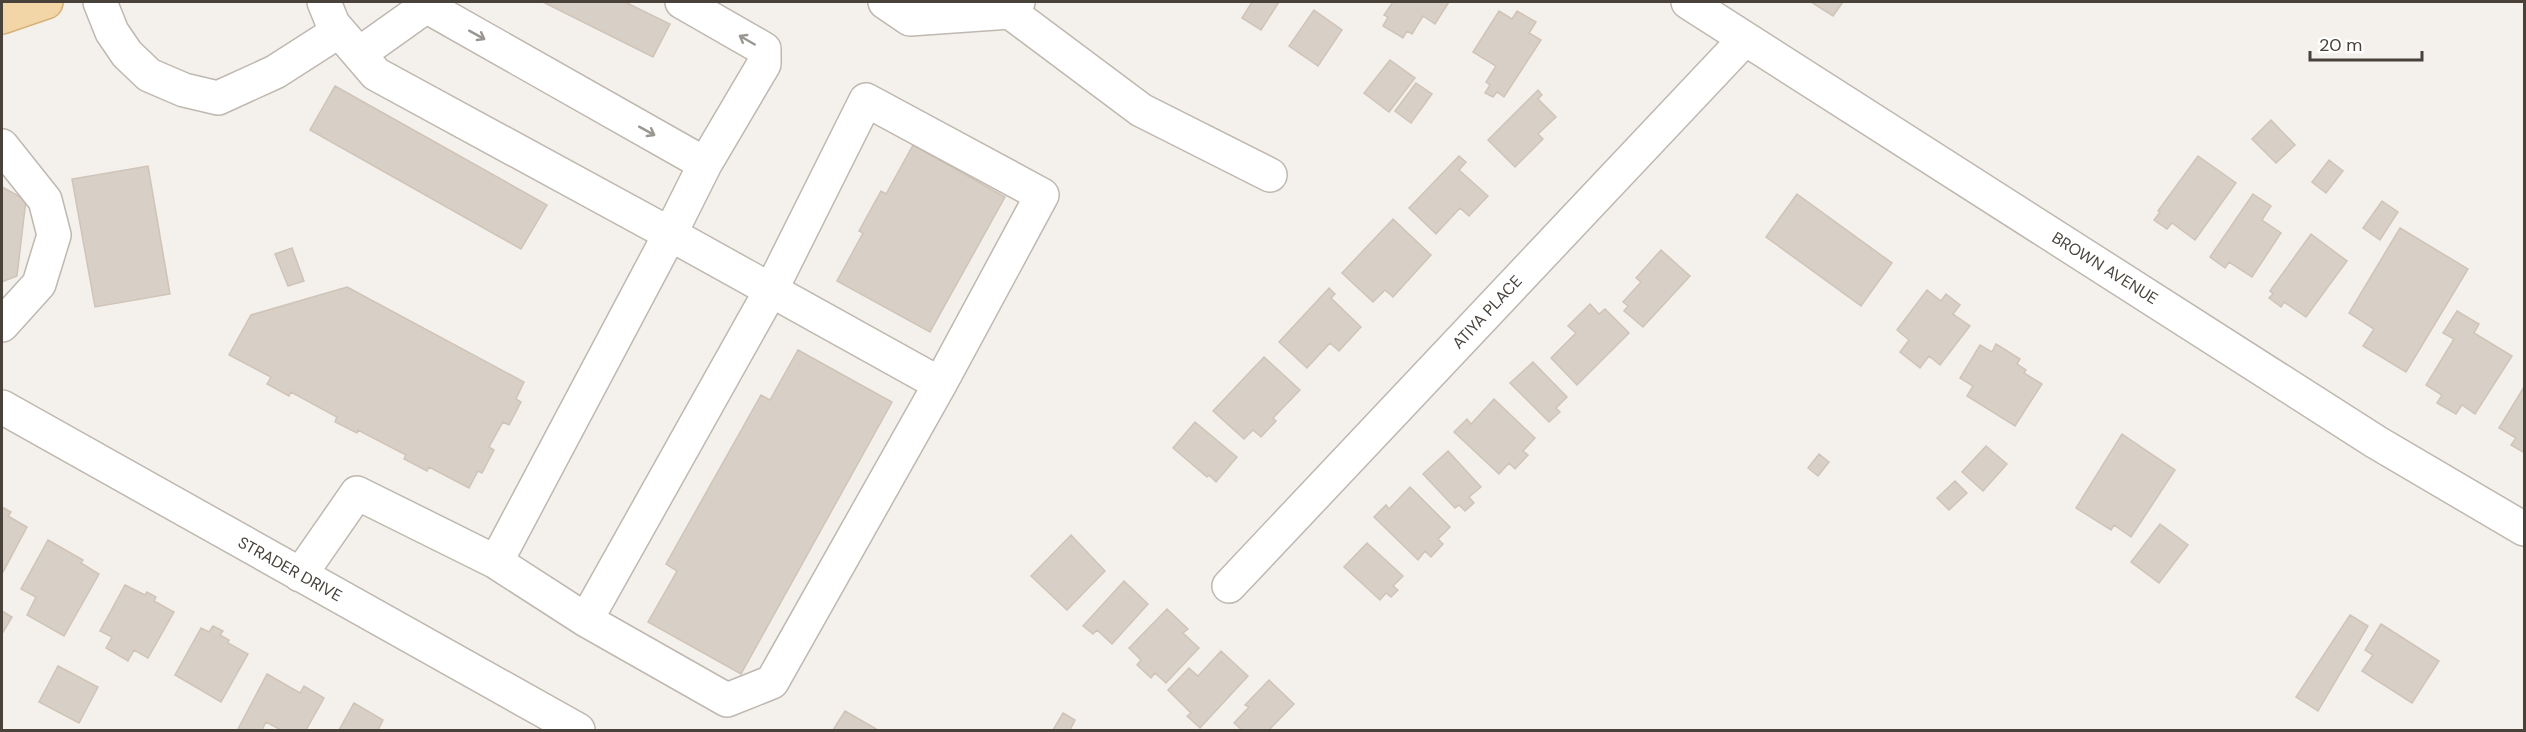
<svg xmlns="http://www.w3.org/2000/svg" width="2526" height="732" viewBox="0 0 2526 732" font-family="'DM Sans',sans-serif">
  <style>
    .building { fill: #d8cfc6; stroke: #cfc4b7; stroke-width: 1.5 }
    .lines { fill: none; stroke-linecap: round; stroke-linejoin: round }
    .minor-casing { stroke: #bfb8b0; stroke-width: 36 }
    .major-casing { stroke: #d6b279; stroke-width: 36 }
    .minor { stroke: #fff; stroke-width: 33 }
    .major { stroke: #f3d6a8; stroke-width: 33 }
    .oneway { stroke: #9a9793 }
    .labels { text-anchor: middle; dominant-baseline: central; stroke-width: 4.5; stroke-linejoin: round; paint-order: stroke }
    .street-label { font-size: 16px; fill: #48423b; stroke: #fff }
  </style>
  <rect width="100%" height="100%" fill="#f4f1ed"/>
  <path class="building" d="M 543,2 L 625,2 L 670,24 L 653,57 Z
    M 1252,2 L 1279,2 L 1261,30 L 1242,18 Z
    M 1393,2 L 1449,2 L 1435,24 L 1423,16 L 1412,34 L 1407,31 L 1403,38 L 1383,26 L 1388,17 L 1384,15 Z
    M 1811,2 L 1843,2 L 1833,16 Z
    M 1314,10 L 1342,30 L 1318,66 L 1289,46 Z
    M 1499,11 L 1512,19 L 1517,11 L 1536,22 L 1529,33 L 1541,40 L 1504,97 L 1497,92 L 1493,97 L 1485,93 L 1490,85 L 1486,82 L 1496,66 L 1473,52 Z
    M 1390,60 L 1415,78 L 1389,112 L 1364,93 Z
    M 1416,83 L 1432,94 L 1411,123 L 1395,111 Z
    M 335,86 L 547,205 L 521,249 L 310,130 Z
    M 1538,90 L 1542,95 L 1538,99 L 1556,117 L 1538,134 L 1543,139 L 1515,167 L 1488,140 Z
    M 2271,120 L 2295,145 L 2276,163 L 2252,139 Z
    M 913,145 L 1005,197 L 930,332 L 837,281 L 863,233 L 859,231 L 881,191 L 886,194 Z
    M 1459,156 L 1466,162 L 1459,170 L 1488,196 L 1469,216 L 1460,208 L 1436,234 L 1409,208 Z
    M 2198,156 L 2236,183 L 2195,240 L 2172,223 L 2167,229 L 2154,220 L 2160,212 L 2158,211 Z
    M 2329,160 L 2343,171 L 2326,193 L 2312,182 Z
    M 148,166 L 170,294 L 95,307 L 72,179 Z
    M 2,187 L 26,200 L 17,276 L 2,282 Z
    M 1797,194 L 1892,263 L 1861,306 L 1766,237 Z
    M 2253,194 L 2271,206 L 2262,220 L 2281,233 L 2252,277 L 2229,262 L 2225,268 L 2210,257 Z
    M 2382,201 L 2398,212 L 2380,240 L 2363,228 Z
    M 1393,219 L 1431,255 L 1393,297 L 1385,290 L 1373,302 L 1342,273 Z
    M 2400,228 L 2468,269 L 2406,372 L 2363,346 L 2374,329 L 2349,313 Z
    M 2311,234 L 2347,261 L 2306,317 L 2284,302 L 2281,307 L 2269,298 L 2273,294 L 2270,291 Z
    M 292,248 L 304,281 L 288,286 L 275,254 Z
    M 1661,250 L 1690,276 L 1643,327 L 1624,311 L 1628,306 L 1623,302 L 1641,282 L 1636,278 Z
    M 347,287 L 524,382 L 516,399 L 521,402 L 509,425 L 503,422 L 489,447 L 494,450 L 482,473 L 478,471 L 469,488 L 429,467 L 427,471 L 404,459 L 406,455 L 358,430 L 357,433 L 335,422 L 337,417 L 291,392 L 289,396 L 267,384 L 271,377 L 229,355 L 251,315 Z
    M 1329,288 L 1335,294 L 1331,298 L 1361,327 L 1339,351 L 1330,343 L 1307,368 L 1279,342 Z
    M 1927,290 L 1941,301 L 1946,294 L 1960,305 L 1953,314 L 1970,326 L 1940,365 L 1929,356 L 1920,368 L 1900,352 L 1909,340 L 1897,330 Z
    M 1590,304 L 1599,314 L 1605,309 L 1629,333 L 1577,385 L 1551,358 L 1576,333 L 1568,326 Z
    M 2457,311 L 2479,324 L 2474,333 L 2512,356 L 2475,414 L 2462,405 L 2456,414 L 2437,403 L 2442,395 L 2426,385 L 2454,339 L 2443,333 Z
    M 1996,344 L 2020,359 L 2017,364 L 2026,370 L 2024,373 L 2042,384 L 2015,426 L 1967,396 L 1973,386 L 1960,378 L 1980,345 L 1992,352 Z
    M 798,350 L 892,402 L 741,674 L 648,622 L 677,571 L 666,564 L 761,395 L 770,400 Z
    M 1264,357 L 1300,390 L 1273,418 L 1276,421 L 1261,437 L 1253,430 L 1244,439 L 1213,411 Z
    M 1533,362 L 1567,397 L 1556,408 L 1560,412 L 1549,422 L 1510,383 Z
    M 2524,387 L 2524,449 L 2523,452 L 2511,445 L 2516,438 L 2499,428 Z
    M 1494,399 L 1535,438 L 1523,451 L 1528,455 L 1515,469 L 1509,463 L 1499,474 L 1454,432 L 1467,419 L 1471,424 Z
    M 1195,422 L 1237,457 L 1216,482 L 1209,475 L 1207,477 L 1173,448 Z
    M 2122,434 L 2175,470 L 2131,537 L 2114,525 L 2111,530 L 2076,508 Z
    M 1986,446 L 2007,464 L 1983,491 L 1962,472 Z
    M 1448,451 L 1481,487 L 1469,497 L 1474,503 L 1465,511 L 1459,505 L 1455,508 L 1423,474 Z
    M 1819,454 L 1829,462 L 1818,476 L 1808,468 Z
    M 1955,481 L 1967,493 L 1949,510 L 1937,498 Z
    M 1410,487 L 1450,527 L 1438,539 L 1443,544 L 1431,557 L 1425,551 L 1418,560 L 1374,517 L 1386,505 L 1389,509 Z
    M 2,507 L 11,512 L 8,516 L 27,527 L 2,574 Z
    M 2160,524 L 2188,545 L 2159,583 L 2131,562 Z
    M 1071,535 L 1105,571 L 1067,610 L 1031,576 Z
    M 48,540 L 83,560 L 81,563 L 99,574 L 64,636 L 27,615 L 36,597 L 21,589 Z
    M 1367,543 L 1403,576 L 1393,586 L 1398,590 L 1391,597 L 1386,593 L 1380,600 L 1344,567 Z
    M 1124,581 L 1148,604 L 1112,644 L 1097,630 L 1093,634 L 1083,626 Z
    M 125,585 L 145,595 L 147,592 L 156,597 L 154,601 L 174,612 L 148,658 L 134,650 L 128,661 L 106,648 L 112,637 L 100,631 Z
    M 1167,609 L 1188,629 L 1183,633 L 1199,648 L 1166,683 L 1155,673 L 1151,678 L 1137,665 L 1141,660 L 1129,648 Z
    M 2,611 L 12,617 L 2,634 Z
    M 2350,615 L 2368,626 L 2318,711 L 2296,697 Z
    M 2381,624 L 2439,661 L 2412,703 L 2362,671 L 2373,655 L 2365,650 Z
    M 213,626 L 223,631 L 220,635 L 229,640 L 228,643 L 248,654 L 221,702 L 175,675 L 201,628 L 209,632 Z
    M 1221,651 L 1248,676 L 1200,728 L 1187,716 L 1191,713 L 1168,690 L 1189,668 L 1198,676 Z
    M 58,666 L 98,687 L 79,723 L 39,702 Z
    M 267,674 L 300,693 L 304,686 L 324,698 L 306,730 L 281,730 L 266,722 L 262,730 L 238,729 Z
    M 1269,680 L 1294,704 L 1269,730 L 1242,730 L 1234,723 L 1249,707 L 1245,705 Z
    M 354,703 L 383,720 L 378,730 L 339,730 Z
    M 845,711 L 878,730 L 833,730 Z
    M 1063,713 L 1075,720 L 1070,730 L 1053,730 Z"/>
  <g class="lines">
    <defs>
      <path id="minor" d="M 100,2 L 112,32 L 127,54 L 149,75 L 184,90 L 218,98 L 275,72 L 339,31
        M 885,2 L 910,19 L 1010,12 L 1018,2
        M 1688,2 L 2376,442 L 2524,529
        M 426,6 L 705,164 L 764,64 L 764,49 L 682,2
        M 1010,12 L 1141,110 L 1270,175
        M 359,54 L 432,2
        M 2,146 L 45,200 L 54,235 L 39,284 L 2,325
        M 705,164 L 670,234 L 940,384 L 1042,195 L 866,100 L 771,290 L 586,620 L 727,700 L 772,682 L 940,384
        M 2,407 L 578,730
        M 496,562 L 586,620
        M 300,575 L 357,493 L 496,562 L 670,234 L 376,74 L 333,24 L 324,2
        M 1229,586 L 1745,39"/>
      <path id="major" d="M 2,17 L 46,2"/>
    </defs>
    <use href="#minor" class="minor-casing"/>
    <use href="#major" class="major-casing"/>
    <use href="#minor" class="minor"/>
    <use href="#major" class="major"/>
  </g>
  <defs><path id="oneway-shaft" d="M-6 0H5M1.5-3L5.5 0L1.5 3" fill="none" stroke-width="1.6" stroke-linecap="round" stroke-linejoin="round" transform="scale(1.5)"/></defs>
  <g class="oneway">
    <use href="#oneway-shaft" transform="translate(477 35) rotate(29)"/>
    <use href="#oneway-shaft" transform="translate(747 40) rotate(-150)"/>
    <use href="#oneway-shaft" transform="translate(647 131) rotate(29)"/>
  </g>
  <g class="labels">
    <g class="street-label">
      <text transform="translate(2105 268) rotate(32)">BROWN AVENUE</text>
      <text transform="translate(1487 312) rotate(-47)">ATIYA PLACE</text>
      <text transform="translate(290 569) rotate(29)">STRADER DRIVE</text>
    </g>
  </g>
  <rect width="2526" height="732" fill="none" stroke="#48423b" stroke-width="6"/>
  <path d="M2310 51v9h112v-9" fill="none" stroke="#48423b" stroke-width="3"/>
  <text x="2319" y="51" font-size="18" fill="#48423b" stroke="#ffffff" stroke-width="4.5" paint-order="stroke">20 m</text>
</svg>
